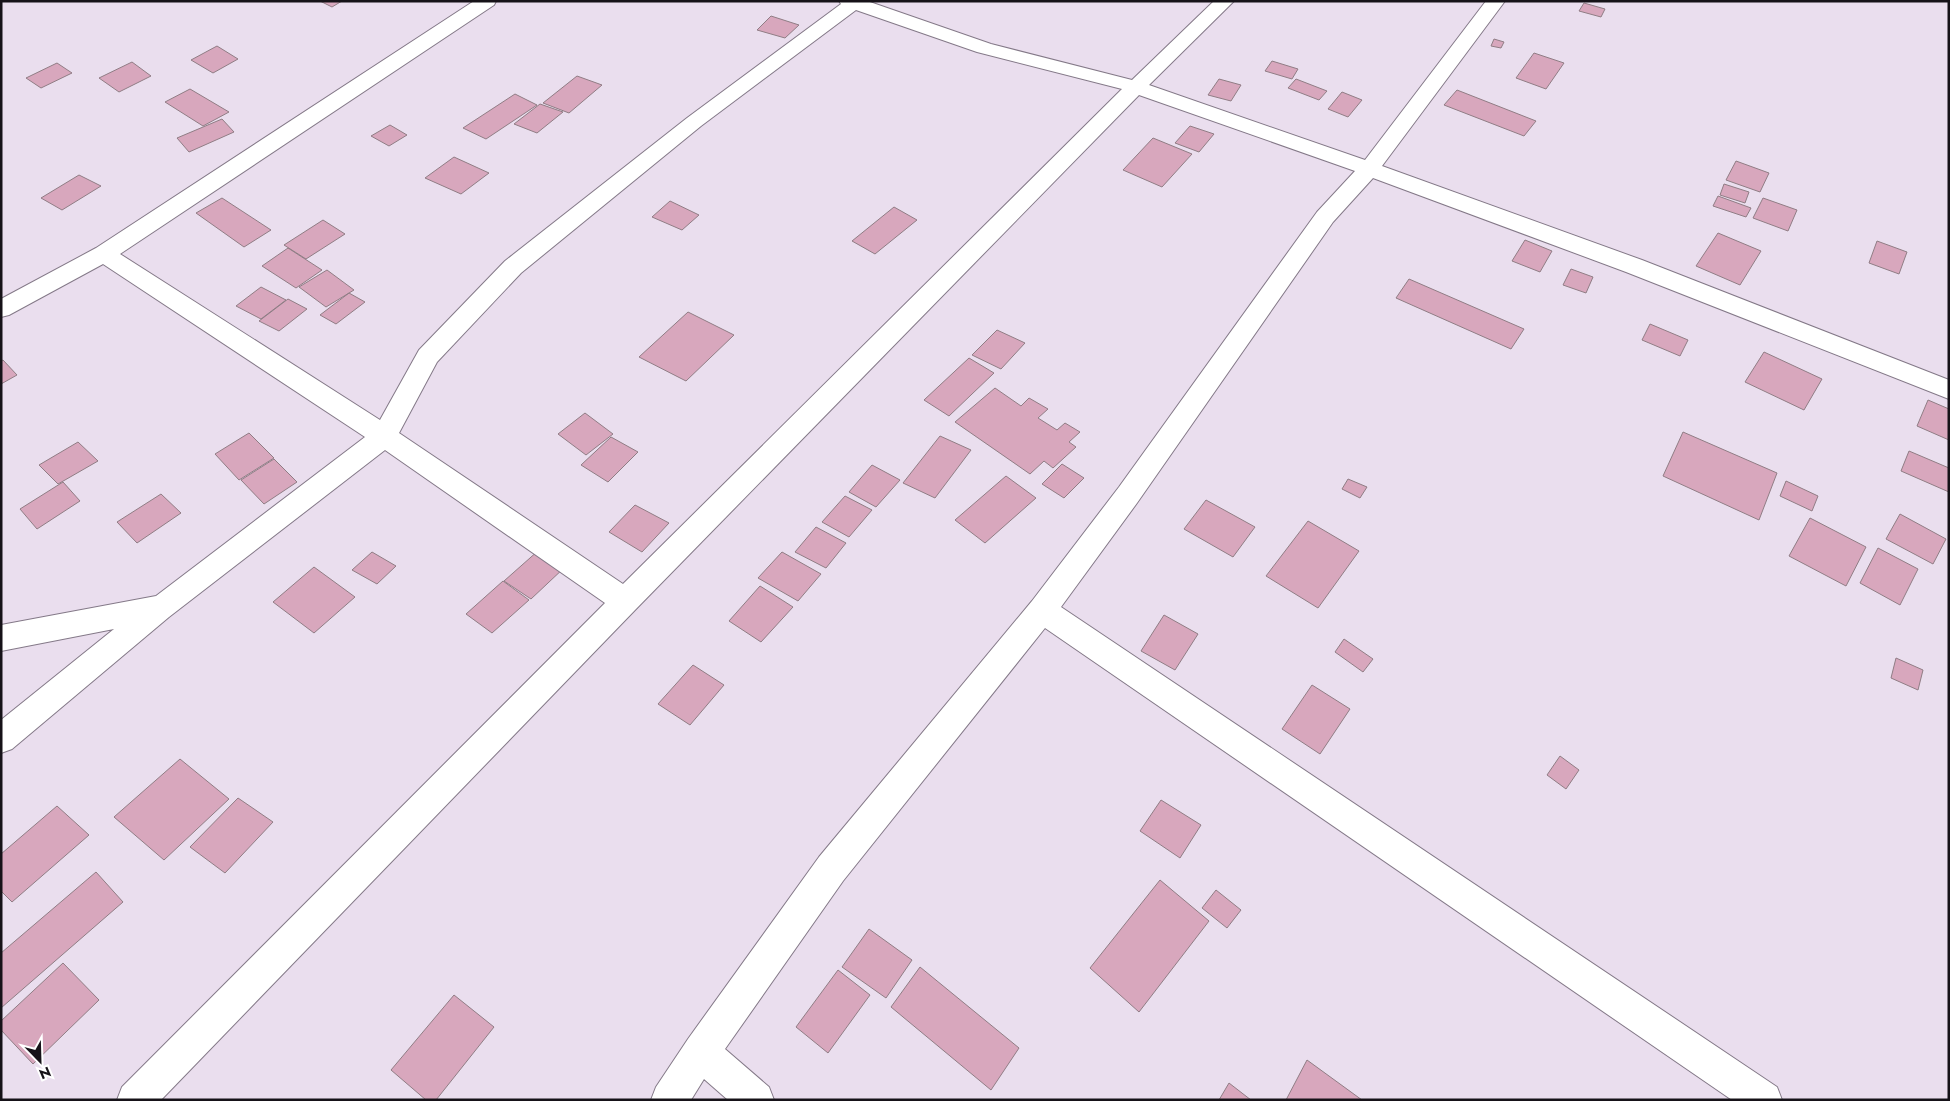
<svg xmlns="http://www.w3.org/2000/svg" width="1950" height="1101" viewBox="0 0 1950 1101" font-family="Jost,sans-serif">
  <style>
    .building { fill: #d8a7bd; stroke: #907d85 }
    .lines { fill: none; stroke-linecap: round; stroke-linejoin: round }
    .minor-casing { stroke: #847988; stroke-width: 2 }
    .minor { fill: #fff; fill-rule: evenodd }
  </style>
  <rect width="100%" height="100%" fill="#eadeee"/>
  <path class="building" d="M 320,1 L 342,1 L 332,7 Z
    M 1584,3 L 1605,9 L 1601,17 L 1579,11 Z
    M 771,16 L 799,25 L 785,38 L 757,30 Z
    M 1494,39 L 1504,42 L 1501,48 L 1491,46 Z
    M 217,46 L 238,59 L 213,73 L 191,60 Z
    M 1534,53 L 1564,63 L 1546,89 L 1516,78 Z
    M 1272,61 L 1298,69 L 1292,79 L 1265,71 Z
    M 132,62 L 151,76 L 119,92 L 99,78 Z
    M 57,63 L 72,73 L 41,88 L 26,78 Z
    M 577,76 L 602,85 L 569,113 L 543,103 Z
    M 1219,79 L 1241,85 L 1231,101 L 1208,95 Z
    M 1296,79 L 1327,91 L 1319,100 L 1288,88 Z
    M 190,89 L 229,112 L 203,126 L 165,102 Z
    M 1457,90 L 1536,121 L 1524,136 L 1444,105 Z
    M 1342,92 L 1362,100 L 1348,117 L 1328,109 Z
    M 515,94 L 537,105 L 486,139 L 463,128 Z
    M 540,104 L 563,112 L 537,133 L 514,124 Z
    M 222,119 L 234,132 L 189,152 L 177,138 Z
    M 390,125 L 407,135 L 389,146 L 371,136 Z
    M 1190,126 L 1214,134 L 1199,152 L 1175,143 Z
    M 1153,138 L 1192,154 L 1162,187 L 1123,170 Z
    M 454,157 L 489,173 L 461,194 L 425,178 Z
    M 1736,161 L 1769,173 L 1760,192 L 1726,180 Z
    M 79,175 L 101,186 L 62,210 L 41,198 Z
    M 1724,184 L 1749,192 L 1745,203 L 1720,195 Z
    M 1718,196 L 1751,208 L 1746,217 L 1713,206 Z
    M 222,198 L 271,230 L 244,247 L 196,213 Z
    M 1763,198 L 1797,210 L 1788,231 L 1753,218 Z
    M 670,201 L 699,215 L 682,230 L 652,217 Z
    M 894,207 L 917,220 L 875,254 L 852,241 Z
    M 323,220 L 345,234 L 306,259 L 284,245 Z
    M 1718,233 L 1761,251 L 1740,285 L 1696,266 Z
    M 1525,240 L 1552,251 L 1540,272 L 1512,261 Z
    M 1877,241 L 1907,252 L 1899,274 L 1869,263 Z
    M 288,248 L 322,270 L 296,288 L 262,266 Z
    M 1571,269 L 1593,277 L 1586,293 L 1563,285 Z
    M 327,270 L 354,290 L 326,307 L 299,287 Z
    M 1409,279 L 1524,329 L 1511,349 L 1396,298 Z
    M 261,287 L 286,300 L 261,319 L 236,306 Z
    M 349,293 L 365,302 L 336,324 L 320,315 Z
    M 288,299 L 307,309 L 279,331 L 259,321 Z
    M 688,312 L 734,335 L 686,381 L 639,357 Z
    M 1650,324 L 1688,340 L 1680,356 L 1642,340 Z
    M 997,330 L 1025,343 L 1001,369 L 972,355 Z
    M 1764,352 L 1822,379 L 1804,410 L 1745,382 Z
    M 969,358 L 994,373 L 949,416 L 924,400 Z
    M 3,360 L 17,375 L 1,384 L 1,361 Z
    M 995,388 L 1021,406 L 1029,398 L 1048,409 L 1038,418 L 1057,430 L 1065,423 L 1080,432 L 1069,442 L 1076,447 L 1053,468 L 1044,461 L 1030,474 L 955,422 Z
    M 1928,400 L 1949,409 L 1949,440 L 1917,426 Z
    M 585,413 L 613,434 L 586,455 L 558,434 Z
    M 1683,432 L 1777,473 L 1759,520 L 1663,476 Z
    M 249,433 L 274,458 L 239,480 L 215,454 Z
    M 940,436 L 971,450 L 935,498 L 903,483 Z
    M 611,437 L 638,452 L 608,482 L 581,465 Z
    M 78,442 L 98,461 L 58,484 L 39,465 Z
    M 1909,451 L 1949,468 L 1949,492 L 1901,471 Z
    M 274,459 L 297,482 L 264,504 L 241,480 Z
    M 1062,464 L 1084,478 L 1064,498 L 1042,484 Z
    M 872,465 L 900,480 L 876,507 L 849,492 Z
    M 1006,476 L 1036,498 L 985,543 L 955,520 Z
    M 1348,479 L 1367,487 L 1360,498 L 1342,489 Z
    M 1786,481 L 1818,496 L 1812,511 L 1780,496 Z
    M 63,482 L 80,501 L 37,529 L 20,509 Z
    M 161,494 L 181,513 L 137,543 L 117,522 Z
    M 845,496 L 872,510 L 849,537 L 822,522 Z
    M 1206,500 L 1255,527 L 1233,557 L 1184,529 Z
    M 635,505 L 669,523 L 642,552 L 609,532 Z
    M 1900,514 L 1946,539 L 1933,564 L 1886,539 Z
    M 1810,518 L 1866,547 L 1846,586 L 1789,556 Z
    M 1308,521 L 1359,551 L 1318,608 L 1266,576 Z
    M 816,527 L 846,543 L 826,568 L 795,552 Z
    M 1878,548 L 1918,569 L 1900,605 L 1860,583 Z
    M 539,550 L 565,567 L 531,599 L 504,581 Z
    M 372,552 L 396,566 L 377,584 L 352,570 Z
    M 782,552 L 821,574 L 798,601 L 758,578 Z
    M 314,567 L 355,597 L 314,633 L 273,602 Z
    M 503,581 L 529,600 L 492,633 L 466,614 Z
    M 760,586 L 793,607 L 761,642 L 729,621 Z
    M 1164,615 L 1198,634 L 1175,670 L 1141,651 Z
    M 1344,639 L 1373,659 L 1363,672 L 1335,652 Z
    M 1896,658 L 1923,670 L 1918,690 L 1891,678 Z
    M 693,665 L 724,685 L 690,725 L 658,704 Z
    M 1312,685 L 1350,709 L 1320,754 L 1282,729 Z
    M 1560,756 L 1579,770 L 1566,789 L 1547,775 Z
    M 180,759 L 229,799 L 164,860 L 114,817 Z
    M 238,798 L 273,822 L 225,873 L 190,847 Z
    M 1161,800 L 1201,825 L 1180,858 L 1140,831 Z
    M 57,806 L 89,835 L 12,902 L 1,891 L 1,854 Z
    M 96,872 L 123,902 L 1,1008 L 1,953 Z
    M 1160,880 L 1209,921 L 1139,1012 L 1090,968 Z
    M 1216,890 L 1241,910 L 1227,928 L 1202,908 Z
    M 869,929 L 912,960 L 886,998 L 842,967 Z
    M 63,963 L 99,1000 L 33,1064 L 1,1030 L 1,1021 Z
    M 920,967 L 1019,1048 L 991,1090 L 891,1007 Z
    M 838,970 L 870,995 L 828,1053 L 796,1027 Z
    M 454,995 L 494,1027 L 436,1100 L 426,1100 L 391,1070 Z
    M 1307,1060 L 1362,1100 L 1286,1100 Z
    M 1229,1083 L 1251,1100 L 1219,1100 Z"/>
  <g class="lines">
    <defs>
      <path id="minor" d="M 474,1 L 496,1 L 494,5 L 120,254 L 380,420 L 419,350 L 505,261 L 687,118 L 841,4 L 839,1 L 867,1 L 991,44 L 1132,80 L 1214,1 L 1234,1 L 1149,85 L 1365,160 L 1486,1 L 1505,1 L 1382,166 L 1642,260 L 1949,380 L 1949,399 L 1626,272 L 1373,178 L 1333,222 L 1137,503 L 1061,607 L 1777,1087 L 1782,1100 L 1732,1100 L 1045,628 L 843,881 L 725,1049 L 769,1087 L 774,1100 L 728,1100 L 704,1079 L 691,1100 L 651,1100 L 656,1087 L 688,1039 L 819,857 L 1032,601 L 1119,487 L 1317,212 L 1355,171 L 1139,95 L 635,610 L 161,1100 L 117,1100 L 122,1087 L 605,603 L 385,450 L 169,617 L 12,749 L 1,753 L 1,720 L 114,629 L 1,651 L 1,625 L 156,596 L 365,437 L 103,264 L 9,315 L 1,317 L 1,299 L 96,248 ZM 856,10 L 977,52 L 1122,89 L 623,584 L 399,433 L 437,362 L 521,273 L 701,126 Z"/>
    </defs>
    <use href="#minor" class="minor-casing"/>
    <use href="#minor" class="minor"/>
  </g>
  <rect width="1950" height="1101" fill="none" stroke="#161218" stroke-width="5"/>
  <g transform="translate(40 1061) rotate(157)" stroke="#ffffff" stroke-width="4" paint-order="stroke">
  <path d="M0-4L9 19L0 12L-9 19Z" fill="#161218"/>
  <text y="-8" font-size="14" font-weight="bold" text-anchor="middle" fill="#161218">N</text>
  </g>
</svg>
